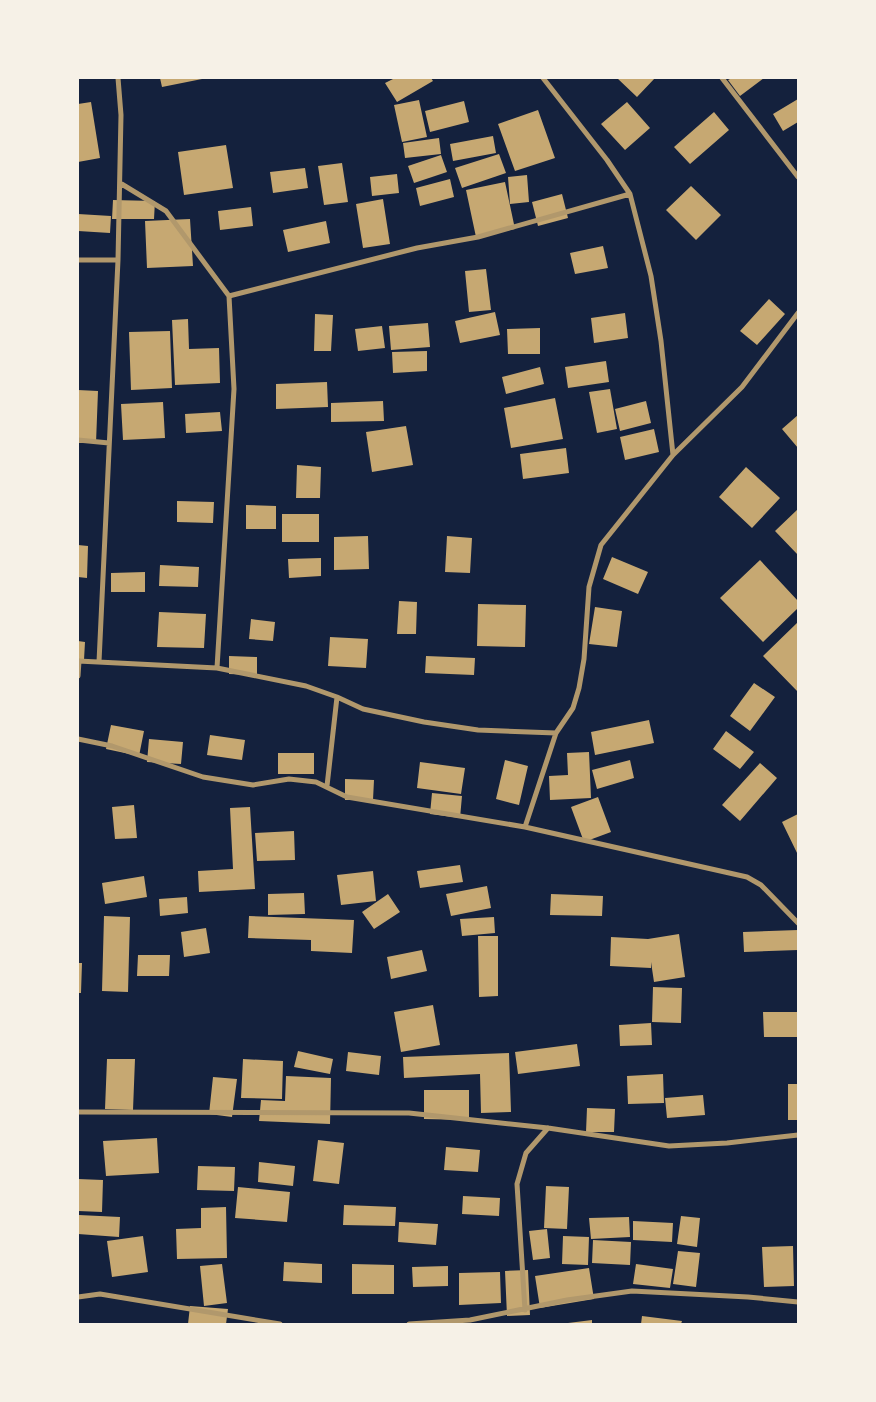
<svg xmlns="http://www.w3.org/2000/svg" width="876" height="1402" viewBox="0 0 876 1402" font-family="'DejaVu Sans',sans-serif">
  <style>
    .building { fill: #c6a872 }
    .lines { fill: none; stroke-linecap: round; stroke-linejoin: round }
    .minor { stroke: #b1986c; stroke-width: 5 }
  </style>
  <rect width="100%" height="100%" fill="#14213d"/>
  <path class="building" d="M 160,78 L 207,78 L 162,87 Z
    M 395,78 L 431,78 L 433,81 L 397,102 L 385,83 Z
    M 617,78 L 655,78 L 637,97 Z
    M 732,78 L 764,78 L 740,96 L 728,80 Z
    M 798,99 L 798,122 L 783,131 L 773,114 Z
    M 419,100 L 427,137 L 402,142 L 394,105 Z
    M 464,101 L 469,122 L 430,132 L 425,111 Z
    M 91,102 L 100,158 L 78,162 L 78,104 Z
    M 627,102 L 650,128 L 625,150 L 601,124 Z
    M 538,110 L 555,158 L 515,171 L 498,124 Z
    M 714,112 L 729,130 L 690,164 L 674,147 Z
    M 493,136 L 496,153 L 453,161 L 450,144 Z
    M 439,138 L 441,154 L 405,158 L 403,143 Z
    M 226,145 L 233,188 L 184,195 L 178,152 Z
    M 499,154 L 506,173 L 462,188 L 455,168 Z
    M 441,155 L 447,172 L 414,183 L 408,166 Z
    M 342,163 L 348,202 L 324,205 L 318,166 Z
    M 305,168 L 308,188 L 273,193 L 270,172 Z
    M 397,174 L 399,193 L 372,196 L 370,177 Z
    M 527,175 L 529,202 L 510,204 L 508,177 Z
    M 450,179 L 454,197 L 420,206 L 416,188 Z
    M 505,182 L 515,229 L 476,237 L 466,190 Z
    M 691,186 L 721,215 L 696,240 L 666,210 Z
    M 562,194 L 568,218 L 538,226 L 532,202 Z
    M 383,199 L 390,244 L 363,248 L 356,204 Z
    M 113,200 L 155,201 L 154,219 L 112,219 Z
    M 251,207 L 253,226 L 220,230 L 218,211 Z
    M 78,214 L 111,216 L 110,233 L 78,231 Z
    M 190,219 L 193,266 L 147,268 L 145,221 Z
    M 326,221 L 330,243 L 288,252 L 283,230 Z
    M 603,246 L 608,268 L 575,274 L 570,253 Z
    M 486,269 L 491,310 L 469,312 L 465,271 Z
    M 769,299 L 785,314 L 757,345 L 740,331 Z
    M 495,312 L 500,335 L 460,343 L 455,321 Z
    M 625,313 L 628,338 L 594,343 L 591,318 Z
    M 315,314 L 333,315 L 331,351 L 314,351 Z
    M 188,319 L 189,349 L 219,348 L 220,383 L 175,385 L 172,320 Z
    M 428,323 L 430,347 L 391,350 L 389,326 Z
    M 382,326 L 385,348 L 358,351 L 355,329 Z
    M 540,328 L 540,354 L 508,354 L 507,329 Z
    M 170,331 L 172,388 L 131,390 L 129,332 Z
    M 427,351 L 427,371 L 393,373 L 392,352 Z
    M 606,361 L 609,382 L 568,388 L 565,367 Z
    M 540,367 L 544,384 L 506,394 L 502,377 Z
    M 327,382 L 328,407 L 276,409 L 276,384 Z
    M 610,389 L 617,429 L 597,433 L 589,392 Z
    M 78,390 L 98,391 L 96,443 L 78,443 Z
    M 555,398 L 563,439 L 511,448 L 504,408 Z
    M 383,401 L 384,421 L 331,422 L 331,403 Z
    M 646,401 L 651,423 L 620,431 L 615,409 Z
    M 163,402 L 165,438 L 123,440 L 121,404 Z
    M 220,412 L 222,431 L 186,433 L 185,414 Z
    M 798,415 L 798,448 L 782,429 Z
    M 406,426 L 413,465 L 372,472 L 366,432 Z
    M 654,429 L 659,452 L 625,460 L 620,437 Z
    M 566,448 L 569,473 L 523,479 L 520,454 Z
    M 297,465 L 321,467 L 320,498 L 296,498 Z
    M 746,467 L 780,498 L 752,528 L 719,497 Z
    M 177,501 L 214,502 L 213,523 L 177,522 Z
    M 246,505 L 276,506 L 276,529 L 246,529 Z
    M 798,509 L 798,555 L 775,531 Z
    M 282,514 L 319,514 L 319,542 L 282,542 Z
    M 368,536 L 369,569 L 334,570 L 334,537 Z
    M 447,536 L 472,538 L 470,573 L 445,572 Z
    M 78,545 L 88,546 L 87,578 L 78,577 Z
    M 612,557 L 648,572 L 638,594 L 603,579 Z
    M 321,558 L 321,576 L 289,578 L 288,559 Z
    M 760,560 L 798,601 L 798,608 L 763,642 L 720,598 Z
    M 160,565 L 199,567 L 198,587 L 159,586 Z
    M 145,572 L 145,592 L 111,592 L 111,573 Z
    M 399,601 L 417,602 L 416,634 L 397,634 Z
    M 478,604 L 526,605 L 525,647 L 477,646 Z
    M 595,607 L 622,611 L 617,647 L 589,644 Z
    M 159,612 L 206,614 L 204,648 L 157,647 Z
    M 251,619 L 275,622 L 273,641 L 249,639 Z
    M 798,622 L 798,692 L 763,656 Z
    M 330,637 L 368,639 L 366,668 L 328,666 Z
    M 78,641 L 85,642 L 84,660 L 78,660 Z
    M 229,656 L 257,657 L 257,675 L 229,674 Z
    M 426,656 L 475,658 L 474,675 L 425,673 Z
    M 754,683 L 775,697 L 750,731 L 730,716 Z
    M 649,720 L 654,743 L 595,755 L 591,732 Z
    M 111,725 L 144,731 L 139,756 L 106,749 Z
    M 726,731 L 754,752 L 740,769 L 713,749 Z
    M 210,735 L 245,740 L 242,760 L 207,755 Z
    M 149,739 L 183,742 L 181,764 L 147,762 Z
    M 589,752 L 591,798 L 550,800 L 549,776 L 568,775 L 567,753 Z
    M 278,753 L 314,753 L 314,774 L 278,774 Z
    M 505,760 L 528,766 L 519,805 L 496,799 Z
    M 630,760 L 634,778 L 597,789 L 592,770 Z
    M 420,762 L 465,768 L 461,794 L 417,788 Z
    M 760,763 L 777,778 L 740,821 L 722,805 Z
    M 345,779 L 374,780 L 373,800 L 345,800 Z
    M 432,793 L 462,796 L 460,818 L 430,814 Z
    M 598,797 L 611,832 L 584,842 L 571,807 Z
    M 134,805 L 137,838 L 115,839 L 112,807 Z
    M 250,807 L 255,889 L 199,892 L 198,871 L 233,869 L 230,808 Z
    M 798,814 L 798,855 L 782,822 Z
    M 294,831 L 295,860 L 257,861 L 255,833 Z
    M 460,865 L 463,882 L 420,888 L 417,871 Z
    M 373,871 L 376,901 L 341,905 L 337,875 Z
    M 144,876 L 147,897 L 105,904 L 102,883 Z
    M 487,886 L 491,908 L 451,916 L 446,894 Z
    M 304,893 L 305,914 L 268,915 L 268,894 Z
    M 388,894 L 400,912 L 374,929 L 362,912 Z
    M 551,894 L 603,896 L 602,916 L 550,915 Z
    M 187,897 L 188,913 L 160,916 L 159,899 Z
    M 104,916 L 130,917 L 128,992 L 102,991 Z
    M 249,916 L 354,920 L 352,953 L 311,951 L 311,940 L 248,938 Z
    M 494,917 L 495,933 L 462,936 L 460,919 Z
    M 206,928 L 210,953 L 184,957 L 181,932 Z
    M 798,930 L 798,950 L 744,952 L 743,932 Z
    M 679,934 L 685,977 L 654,982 L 651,962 L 651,968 L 610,966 L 611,937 L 648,939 Z
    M 478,936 L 498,936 L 498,996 L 479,997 Z
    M 422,950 L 427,971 L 391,979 L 387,957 Z
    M 138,955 L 170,955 L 169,976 L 137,976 Z
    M 78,963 L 82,963 L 81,993 L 78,993 Z
    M 653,987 L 682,988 L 681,1023 L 652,1022 Z
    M 433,1005 L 440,1045 L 401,1052 L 394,1012 Z
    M 763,1012 L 798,1012 L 798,1037 L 764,1037 Z
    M 651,1023 L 652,1045 L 620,1046 L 619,1025 Z
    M 577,1044 L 580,1066 L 518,1074 L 515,1052 Z
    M 298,1051 L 333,1059 L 330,1074 L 294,1067 Z
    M 348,1052 L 381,1056 L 379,1075 L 346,1071 Z
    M 509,1053 L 511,1112 L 481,1113 L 480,1074 L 404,1078 L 403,1057 Z
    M 107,1059 L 135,1059 L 133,1110 L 105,1109 Z
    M 243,1059 L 283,1061 L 282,1099 L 241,1098 Z
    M 663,1074 L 664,1103 L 628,1104 L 627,1076 Z
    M 286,1076 L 331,1078 L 330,1124 L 259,1121 L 261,1100 L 285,1101 Z
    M 213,1077 L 237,1079 L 232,1117 L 209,1114 Z
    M 788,1084 L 798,1084 L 798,1120 L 788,1120 Z
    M 424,1090 L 469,1090 L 469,1120 L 424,1119 Z
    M 703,1095 L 705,1115 L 667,1118 L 665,1098 Z
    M 587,1108 L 615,1109 L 614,1132 L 586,1132 Z
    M 157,1138 L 159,1173 L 106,1176 L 103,1141 Z
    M 318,1140 L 344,1143 L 339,1184 L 313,1181 Z
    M 446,1147 L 480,1150 L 478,1172 L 444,1170 Z
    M 259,1162 L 295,1166 L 293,1186 L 258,1182 Z
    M 198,1166 L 235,1167 L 234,1191 L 197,1190 Z
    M 78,1179 L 103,1180 L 102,1212 L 78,1211 Z
    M 546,1186 L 569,1187 L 567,1229 L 544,1228 Z
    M 238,1187 L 290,1192 L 287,1222 L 235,1218 Z
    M 463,1196 L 500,1198 L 499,1216 L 462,1214 Z
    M 344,1205 L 396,1207 L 395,1226 L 343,1225 Z
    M 226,1207 L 227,1258 L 177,1259 L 176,1229 L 201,1228 L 201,1208 Z
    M 79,1215 L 120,1217 L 119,1237 L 78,1234 Z
    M 681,1216 L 700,1218 L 697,1247 L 677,1244 Z
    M 629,1217 L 630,1237 L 591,1239 L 589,1218 Z
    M 633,1221 L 673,1223 L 672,1242 L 633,1240 Z
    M 399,1222 L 438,1224 L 436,1245 L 398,1242 Z
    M 547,1229 L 550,1258 L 533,1260 L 529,1231 Z
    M 143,1236 L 148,1272 L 112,1277 L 107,1241 Z
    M 563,1236 L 589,1237 L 588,1265 L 562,1264 Z
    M 593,1240 L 631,1242 L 630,1265 L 592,1263 Z
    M 793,1246 L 794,1286 L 764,1287 L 762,1247 Z
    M 678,1251 L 700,1253 L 696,1287 L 673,1284 Z
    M 284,1262 L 322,1264 L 322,1283 L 283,1281 Z
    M 222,1264 L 227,1303 L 204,1306 L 200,1266 Z
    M 352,1264 L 394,1265 L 394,1294 L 352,1294 Z
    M 636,1264 L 673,1269 L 670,1288 L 633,1284 Z
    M 448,1266 L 448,1286 L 413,1287 L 412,1267 Z
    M 589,1268 L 594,1299 L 540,1308 L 535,1276 Z
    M 528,1270 L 530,1315 L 507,1316 L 505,1271 Z
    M 500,1272 L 501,1303 L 459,1305 L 459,1273 Z
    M 190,1306 L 228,1309 L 226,1324 L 188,1324 Z
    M 642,1316 L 682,1321 L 681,1324 L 641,1324 Z
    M 592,1320 L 592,1324 L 568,1324 L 568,1323 Z"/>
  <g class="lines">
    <path class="minor" d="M 543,78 L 607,160 L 630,194 L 651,276 L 661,341 L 673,455
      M 722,78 L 798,177
      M 120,183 L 166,211 L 229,296 L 234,389 L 217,668 L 306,686 L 337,697 L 363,709 L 424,722 L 478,730 L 556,733
      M 78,260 L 118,260 L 121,115 L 118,78
      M 229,296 L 417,248 L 478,237 L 630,194
      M 798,313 L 742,387 L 673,455 L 601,545 L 589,587 L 584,659 L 579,688 L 573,708 L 556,733 L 525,827 L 747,877 L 761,885 L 798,923
      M 78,440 L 109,443
      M 78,661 L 217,668
      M 99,662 L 118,260
      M 78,676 L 79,661
      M 78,739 L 112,746 L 203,777 L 253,785 L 289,779 L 316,782 L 347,797 L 525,827
      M 327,786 L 337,697
      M 78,1112 L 409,1113 L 548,1128 L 669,1146 L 727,1143 L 798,1135
      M 78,1297 L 100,1294 L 280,1324
      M 525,1310 L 517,1184 L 526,1153 L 548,1128
      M 409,1324 L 470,1320 L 567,1300 L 632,1291 L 748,1297 L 798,1302"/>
  </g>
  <rect width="876" height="1402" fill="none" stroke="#f6f1e7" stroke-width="158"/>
</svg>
